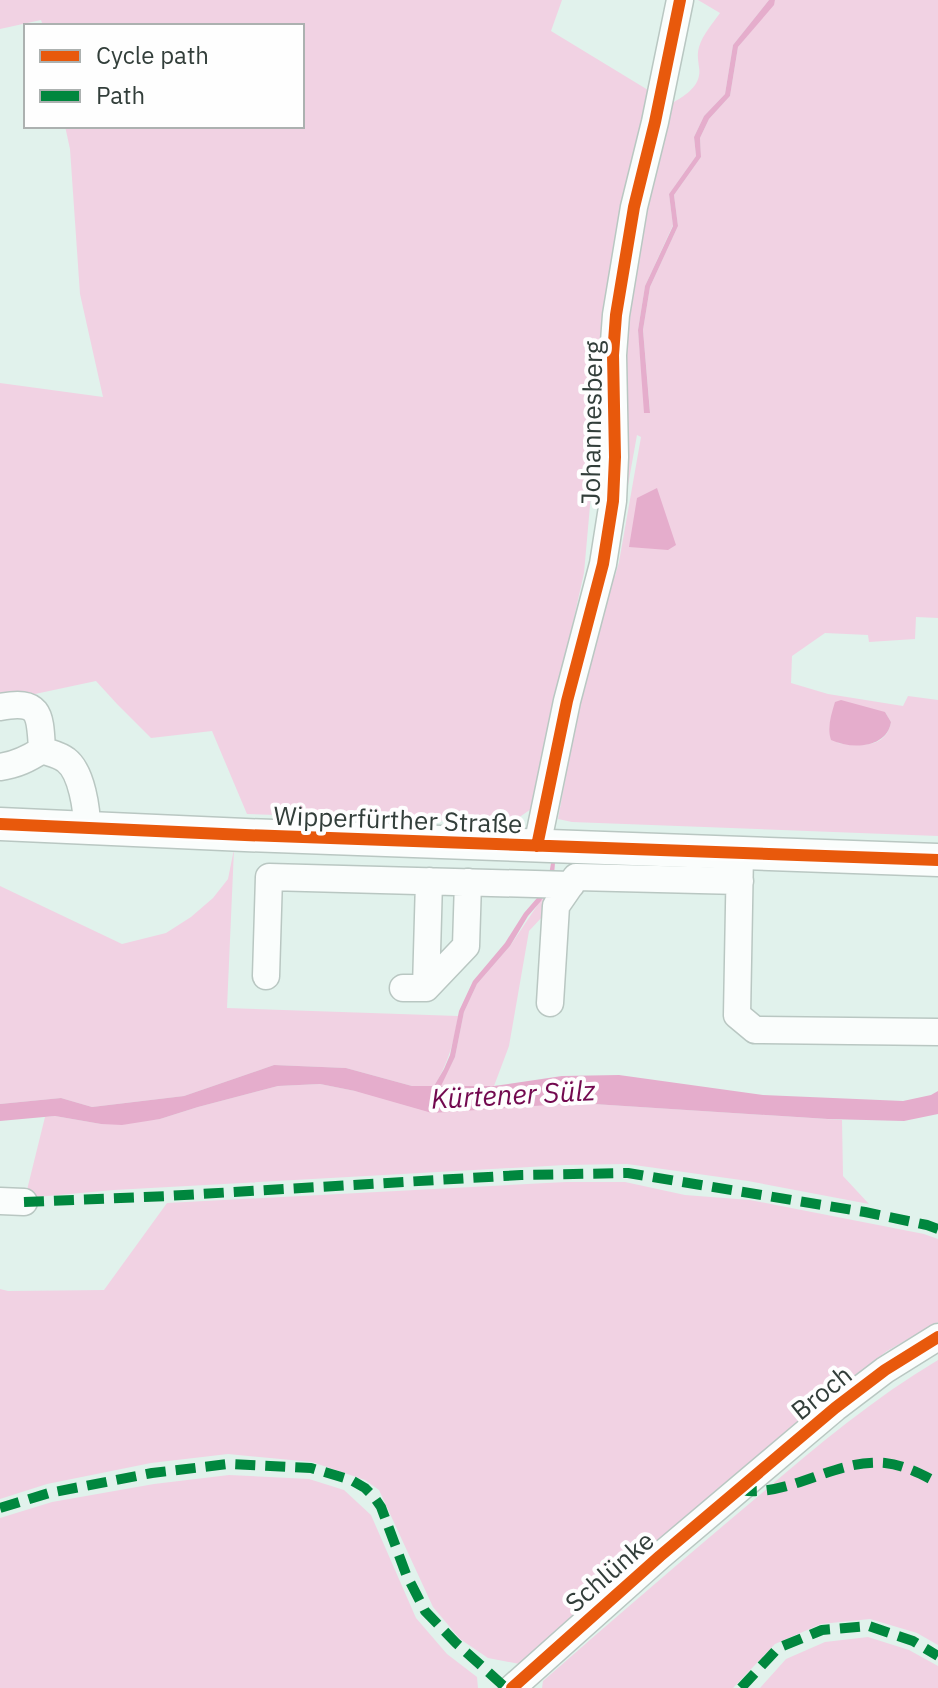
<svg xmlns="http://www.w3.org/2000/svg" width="938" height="1688" viewBox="0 0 938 1688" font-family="'IBM Plex Sans',sans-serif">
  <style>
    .green { fill: #f1d2e3; fill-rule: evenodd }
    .water { fill: #e5adcc }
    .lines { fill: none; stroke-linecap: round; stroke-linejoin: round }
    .minor-casing { stroke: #b9c7c2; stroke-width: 29 }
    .major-casing { stroke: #b9c7c2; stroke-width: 35 }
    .minor { stroke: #fafdfc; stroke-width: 26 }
    .major { stroke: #fafdfc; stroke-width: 32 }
    .quiet { stroke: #00873e; stroke-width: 10; stroke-dasharray: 20 10; stroke-linecap: butt }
    .cycleway-casing { stroke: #fefefe; stroke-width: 17 }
    .cycleway { stroke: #e8590c; stroke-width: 12 }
    .labels { text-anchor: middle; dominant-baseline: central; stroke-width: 8; stroke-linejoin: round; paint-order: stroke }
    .street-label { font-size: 26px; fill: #323e3a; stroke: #fefefe }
    .water-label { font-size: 28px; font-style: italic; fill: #72094f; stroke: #fefefe }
  </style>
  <rect width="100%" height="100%" fill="#e1f2ec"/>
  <path class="green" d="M 0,0 L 562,0 L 551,31 L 648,90 L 603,315 L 594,461 L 584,573 L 531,809 L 511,823 L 247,814 L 212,731 L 151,738 L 117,704 L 96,681 L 35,694 L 0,699 L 0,383 L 103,397 L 80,294 L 70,149 L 65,126 L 302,126 L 302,26 L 43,26 L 41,20 L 0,29 Z
    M 698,0 L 769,0 L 733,45 L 725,94 L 704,116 L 694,137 L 696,156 L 669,194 L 673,225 L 645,286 L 638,330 L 645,413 L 650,412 L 643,330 L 650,287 L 678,226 L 674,195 L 701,157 L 700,138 L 709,119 L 730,96 L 738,47 L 773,5 L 775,0 L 938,0 L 938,618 L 916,617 L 915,639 L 869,642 L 868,635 L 825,633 L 792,656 L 791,683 L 828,694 L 903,706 L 908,696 L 938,700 L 938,836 L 572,822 L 558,819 L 579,704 L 625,355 L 631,283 L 667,99 L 674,102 C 688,94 702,84 699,67 C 698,59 697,54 699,47 C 703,34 713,23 720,13 ZM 637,435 L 641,437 L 619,562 L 615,576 L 615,558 ZM 885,712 L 891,722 C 886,750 859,745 837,743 Z
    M 234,849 L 227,1008 L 458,1016 C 454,1042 448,1064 434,1086 L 412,1086 L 346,1068 L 274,1065 L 184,1096 L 92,1107 L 61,1098 L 0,1104 L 0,886 L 122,944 L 166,933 L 191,917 L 213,898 L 228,879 Z
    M 547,891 L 557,891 L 543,916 L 529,931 L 509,1046 L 494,1086 L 440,1086 L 455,1057 L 464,1012 L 477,984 L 510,946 Z
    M 320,1084 L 355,1091 L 513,1106 L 578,1103 L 842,1120 L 843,1176 L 869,1204 L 748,1181 L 627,1164 L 565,1165 L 114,1190 L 25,1198 L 45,1117 L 55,1116 L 101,1124 L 160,1119 L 198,1107 L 278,1086 Z
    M 566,1182 L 625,1182 L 685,1195 L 750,1200 L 924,1234 L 938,1239 L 938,1322 L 887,1351 L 834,1391 L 520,1664 L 488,1658 L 460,1639 L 433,1607 L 379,1490 L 365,1480 L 312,1462 L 228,1454 L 151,1463 L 47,1484 L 0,1499 L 0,1289 L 8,1291 L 104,1290 L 167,1203 Z
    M 938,1360 L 938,1645 L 917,1633 L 870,1619 L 821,1624 L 775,1644 L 733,1688 L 542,1688 L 543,1681 C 615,1618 688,1555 762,1493 C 818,1445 874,1398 938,1360 Z
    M 229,1475 L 309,1479 L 344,1490 L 371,1515 L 416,1618 L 447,1654 L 477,1677 L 478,1688 L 0,1688 L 0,1518 L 52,1502 L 154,1484 Z
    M 868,1637 L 909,1650 L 938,1666 L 938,1688 L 760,1688 L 786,1659 L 825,1642 Z"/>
  <path class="water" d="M 769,0 L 775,0 L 774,5 L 738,47 L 730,96 L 709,119 L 700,138 L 701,157 L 674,195 L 678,226 L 650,287 L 643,330 L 650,413 L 644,413 L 638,330 L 645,286 L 673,226 L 669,194 L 696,156 L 694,137 L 704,116 L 725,94 L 733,45 Z
    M 657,488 L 676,545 L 668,550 L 629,547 L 637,498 Z
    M 841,700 L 885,712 L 891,722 C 887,748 852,750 831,740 C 827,728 831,715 835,702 Z
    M 551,863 L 555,863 L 554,875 L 541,901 L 528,916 L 510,946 L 477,984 L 464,1012 L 455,1057 L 441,1086 L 494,1086 L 562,1076 L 619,1075 L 763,1095 L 903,1101 L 931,1095 L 938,1091 L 938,1114 L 904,1121 L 828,1119 L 578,1103 L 432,1113 L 355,1091 L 320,1084 L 278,1086 L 198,1107 L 160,1119 L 122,1125 L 101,1124 L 55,1116 L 0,1121 L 0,1104 L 61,1098 L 92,1107 L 184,1096 L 274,1065 L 346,1068 L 412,1086 L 434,1086 L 444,1069 L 450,1055 L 459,1011 L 473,981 L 505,943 L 524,913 L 537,898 L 549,875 Z"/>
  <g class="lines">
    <defs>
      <path id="minor" d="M 0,707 C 41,699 40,715 42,750 C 50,753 60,755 66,760 C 82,772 87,810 87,829
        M 0,767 C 16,765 28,759 42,750
        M 537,846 L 567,701 L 603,564 L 613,501 L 615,457 L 613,355 L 616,315 L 634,207 L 655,122 L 680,0
        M 740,853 L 737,1015 L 755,1030 L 938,1032
        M 266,976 L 269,877 L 571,885
        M 403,988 L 426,988 L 429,881
        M 426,988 L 466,946 L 468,882
        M 550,1003 L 556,906 L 576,877 L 740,881
        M 0,1201 L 24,1202
        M 512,1688 L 660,1556 L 835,1408 L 885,1370 L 938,1337"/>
      <path id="major" d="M 0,824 L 245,835 L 938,860"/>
    </defs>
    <use href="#minor" class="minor-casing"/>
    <use href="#major" class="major-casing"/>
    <use href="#minor" class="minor"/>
    <use href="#major" class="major"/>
    <path class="quiet" d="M 24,1202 L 167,1196 L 521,1175 L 628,1173 L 865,1212 L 927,1225 L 938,1229
      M 737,1489 C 743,1490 750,1492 756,1491 C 800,1490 839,1459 885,1463 C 904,1465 921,1474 938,1483
      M 0,1508 L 49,1493 L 152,1473 L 228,1464 L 311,1468 L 351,1480 L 365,1488 L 374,1497 L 381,1507 L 406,1574 L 425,1611 L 456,1643 L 506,1688
      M 741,1688 L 778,1648 L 822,1630 L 869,1626 L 913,1641 L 938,1656"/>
    <defs>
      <path id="cycleway" d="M 0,824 L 245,835 L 938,860
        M 537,846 L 567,701 L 603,564 L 613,501 L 615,457 L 613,355 L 616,315 L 634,207 L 655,122 L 680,0
        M 512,1688 L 660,1556 L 835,1408 L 885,1370 L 938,1337"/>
    </defs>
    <use href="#cycleway" class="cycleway-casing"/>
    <use href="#cycleway" class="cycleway"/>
  </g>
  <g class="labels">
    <g class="street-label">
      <text transform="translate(591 423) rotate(-89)">Johannesberg</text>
      <text transform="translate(398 819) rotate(2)">Wipperfürther Straße</text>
      <text transform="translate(821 1392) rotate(-39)">Broch</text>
      <text transform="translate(609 1571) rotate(-41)">Schlünke</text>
    </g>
    <g class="water-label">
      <text transform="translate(513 1094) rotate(-3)">Kürtener Sülz</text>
    </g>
  </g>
  <rect x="24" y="24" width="280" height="104" fill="#fefefe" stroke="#acb1b0" stroke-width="2"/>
  <rect x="40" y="50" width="40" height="12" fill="#e8590c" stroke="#acb1b0" stroke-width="2"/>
  <text x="96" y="64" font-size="24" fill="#323e3a">Cycle path</text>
  <rect x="40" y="90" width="40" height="12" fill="#00873e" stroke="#acb1b0" stroke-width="2"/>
  <text x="96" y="104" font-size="24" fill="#323e3a">Path</text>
</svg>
